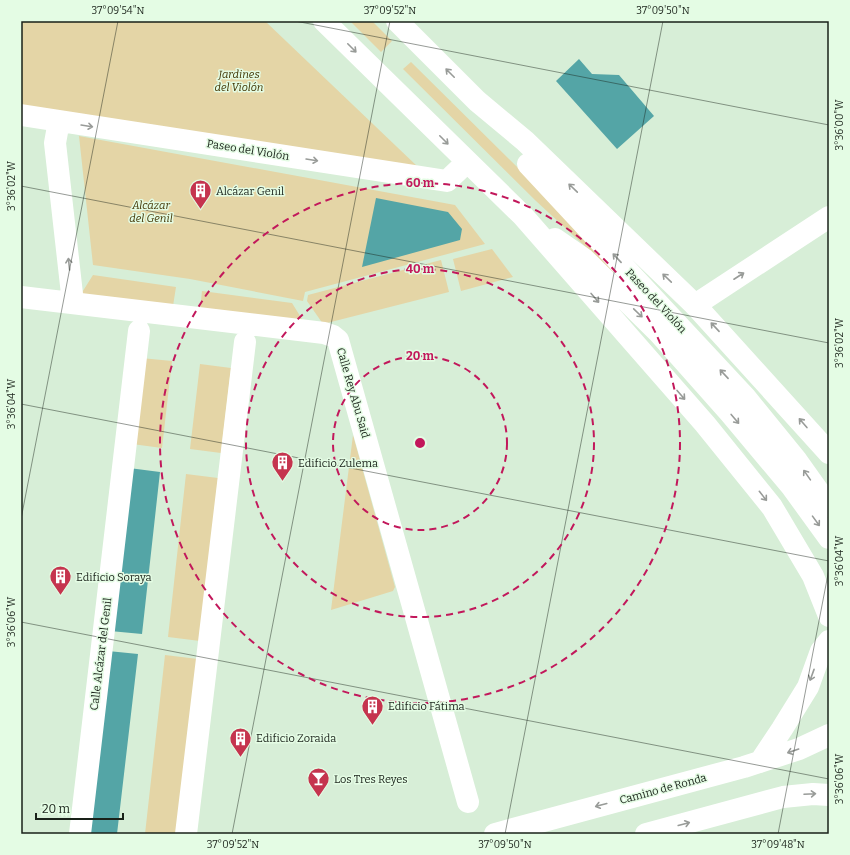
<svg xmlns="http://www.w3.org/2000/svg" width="850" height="855" viewBox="0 0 850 855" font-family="Bitter,serif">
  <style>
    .green { fill: #e4d5a6 }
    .water { fill: #54a5a6 }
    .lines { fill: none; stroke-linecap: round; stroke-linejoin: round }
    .street { stroke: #fff; stroke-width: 22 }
    .secondary { stroke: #fff; stroke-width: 22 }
    .primary { stroke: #fff; stroke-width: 22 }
    .oneway { stroke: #989b98 }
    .ticks { fill: none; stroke: #192119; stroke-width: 1; stroke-opacity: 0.45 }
    .ring { fill: none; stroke: #c2185b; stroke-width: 2; stroke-dasharray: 7 5 }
    .labels { text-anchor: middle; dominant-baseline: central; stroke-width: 3; stroke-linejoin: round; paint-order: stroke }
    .park-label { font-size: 11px; font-style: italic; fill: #413402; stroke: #e4fce4 }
    .street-label { font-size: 11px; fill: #192119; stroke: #e4fce4 }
    .poi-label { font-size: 11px; fill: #192119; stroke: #e4fce4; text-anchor: start }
    .centre { fill: #c2185b; stroke: #e4fce4; stroke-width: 2 }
    .ring-label { font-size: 12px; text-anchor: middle; font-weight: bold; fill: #c2185b; stroke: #e4fce4; stroke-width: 3; stroke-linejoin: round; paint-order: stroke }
    .neatline { fill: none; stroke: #192119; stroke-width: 1.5 }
    .ticks-label { font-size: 10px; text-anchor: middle; fill: #192119 }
  </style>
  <rect width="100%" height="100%" fill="#d7eed7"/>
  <path class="green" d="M 21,21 L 265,21 L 418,167 L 21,105 Z
    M 350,21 L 372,21 L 392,41 L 381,52 Z
    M 411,62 L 619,268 L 614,273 L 536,201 L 403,69 Z
    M 79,136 L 455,205 L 485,244 L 305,292 L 303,301 L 190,279 L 93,265 Z
    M 492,249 L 513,277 L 461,291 L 453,259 Z
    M 441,260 L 449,292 L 323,324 L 307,301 L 308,295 Z
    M 93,275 L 176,287 L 173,306 L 81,294 Z
    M 202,291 L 292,303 L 305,324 L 200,310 Z
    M 141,358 L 172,361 L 162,448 L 132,444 Z
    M 200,364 L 231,368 L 221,453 L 190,449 Z
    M 353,435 L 395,587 L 393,591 L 331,610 Z
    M 186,474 L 218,478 L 200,641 L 168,637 Z
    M 165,655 L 198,659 L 178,834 L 145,834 Z"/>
  <path class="water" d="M 579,59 L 592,74 L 619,75 L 654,116 L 617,149 L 556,81 Z
    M 376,198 L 448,212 L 462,229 L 460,240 L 362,267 Z
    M 129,468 L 160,472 L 142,634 L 110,631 Z
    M 108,651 L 138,654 L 117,834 L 87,834 Z"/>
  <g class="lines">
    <path class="street" d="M 21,115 L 447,181 L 467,162
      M 59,121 L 55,143 L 73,303
      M 21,297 L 324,333 L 333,336 L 338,340 L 468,802
      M 80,834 L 139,331
      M 186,834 L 245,342"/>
    <path class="secondary" d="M 695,305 L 829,217"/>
    <path class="primary" d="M 324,21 L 523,216 L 705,424 L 772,507 L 813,576 L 829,616
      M 397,21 L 477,101 L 525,141 L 695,305 L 829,453
      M 528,164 L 745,397 L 797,461 L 829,506
      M 555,239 L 584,259 L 659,333 L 730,413 L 792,487 L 829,538
      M 760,762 L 782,729 L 808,687 L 821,651 L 829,641
      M 495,834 L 744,767 L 799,749 L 829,735
      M 646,834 L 783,797 L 813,794 L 829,795"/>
  </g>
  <defs><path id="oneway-shaft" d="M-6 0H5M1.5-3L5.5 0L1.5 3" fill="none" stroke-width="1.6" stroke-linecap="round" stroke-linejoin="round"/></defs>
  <g class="oneway">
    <use href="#oneway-shaft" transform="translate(352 48) rotate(45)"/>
    <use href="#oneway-shaft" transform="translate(450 73) rotate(-135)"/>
    <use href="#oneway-shaft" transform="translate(87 126) rotate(9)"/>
    <use href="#oneway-shaft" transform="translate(444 140) rotate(45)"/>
    <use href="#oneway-shaft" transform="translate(312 160) rotate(9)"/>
    <use href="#oneway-shaft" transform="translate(573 188) rotate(-136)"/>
    <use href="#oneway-shaft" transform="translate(617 258) rotate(-133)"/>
    <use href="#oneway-shaft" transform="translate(69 264) rotate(-96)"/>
    <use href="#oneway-shaft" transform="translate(739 276) rotate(-33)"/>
    <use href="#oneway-shaft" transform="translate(667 278) rotate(-136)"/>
    <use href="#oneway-shaft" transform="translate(595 298) rotate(49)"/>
    <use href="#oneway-shaft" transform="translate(638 313) rotate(44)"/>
    <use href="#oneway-shaft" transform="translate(715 327) rotate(-133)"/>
    <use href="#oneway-shaft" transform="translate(724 374) rotate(-133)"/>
    <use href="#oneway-shaft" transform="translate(681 395) rotate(49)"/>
    <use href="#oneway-shaft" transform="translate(735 419) rotate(50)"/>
    <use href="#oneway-shaft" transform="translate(803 423) rotate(-131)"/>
    <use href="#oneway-shaft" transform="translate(807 475) rotate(-125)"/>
    <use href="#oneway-shaft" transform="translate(763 496) rotate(52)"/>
    <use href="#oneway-shaft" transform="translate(816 521) rotate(54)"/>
    <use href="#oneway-shaft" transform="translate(812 675) rotate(110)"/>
    <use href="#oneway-shaft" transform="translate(793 751) rotate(161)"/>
    <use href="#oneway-shaft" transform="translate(810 794) rotate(-3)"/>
    <use href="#oneway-shaft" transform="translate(601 805) rotate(165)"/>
    <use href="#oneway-shaft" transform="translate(684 824) rotate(-15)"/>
  </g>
  <path class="ticks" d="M 295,21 L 829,125M 21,186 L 829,343M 21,404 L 829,561M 21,519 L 118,21M 21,622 L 829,779M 232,834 L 390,21M 505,834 L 663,21M 778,834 L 829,569"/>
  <g class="ring">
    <circle cx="420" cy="443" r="87"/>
    <circle cx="420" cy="443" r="174"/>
    <circle cx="420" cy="443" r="260"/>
  </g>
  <defs>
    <symbol id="building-pin" viewBox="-11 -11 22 30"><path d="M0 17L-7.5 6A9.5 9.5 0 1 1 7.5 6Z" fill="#c5344e" stroke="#e4fce4"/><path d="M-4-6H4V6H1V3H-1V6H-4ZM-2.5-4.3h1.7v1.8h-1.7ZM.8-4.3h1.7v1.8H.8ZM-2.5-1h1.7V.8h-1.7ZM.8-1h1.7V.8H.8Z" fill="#fff"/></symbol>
    <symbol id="bar-pin" viewBox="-11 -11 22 30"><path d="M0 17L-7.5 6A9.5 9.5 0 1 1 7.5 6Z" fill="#c5344e" stroke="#e4fce4"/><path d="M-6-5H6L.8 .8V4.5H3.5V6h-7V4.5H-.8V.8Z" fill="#fff"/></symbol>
  </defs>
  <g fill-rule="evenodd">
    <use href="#building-pin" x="188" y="178" width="25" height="34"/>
    <use href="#building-pin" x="270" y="450" width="25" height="34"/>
    <use href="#building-pin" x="48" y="564" width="25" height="34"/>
    <use href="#building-pin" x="360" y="694" width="25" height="34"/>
    <use href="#building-pin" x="228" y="726" width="25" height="34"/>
    <use href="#bar-pin" x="306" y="766" width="25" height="34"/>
  </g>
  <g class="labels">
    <g class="park-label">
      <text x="239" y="74">Jardines<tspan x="239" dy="13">del Violón</tspan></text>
      <text x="151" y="205">Alcázar<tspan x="151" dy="13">del Genil</tspan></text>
    </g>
    <g class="street-label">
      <text transform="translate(248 150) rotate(9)">Paseo del Violón</text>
      <text transform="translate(656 301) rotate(47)">Paseo del Violón</text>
      <text transform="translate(353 393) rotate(74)">Calle Rey Abu Said</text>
      <text transform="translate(101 654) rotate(-83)">Calle Alcázar del Genil</text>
      <text transform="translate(663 789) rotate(-15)">Camino de Ronda</text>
    </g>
    <g class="poi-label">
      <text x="216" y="191">Alcázar Genil</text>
      <text x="298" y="463">Edificio Zulema</text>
      <text x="76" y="577">Edificio Soraya</text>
      <text x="388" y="706">Edificio Fátima</text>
      <text x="256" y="738">Edificio Zoraida</text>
      <text x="334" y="779">Los Tres Reyes</text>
    </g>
  </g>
  <circle cx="420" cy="443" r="6" class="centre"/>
  <g class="ring-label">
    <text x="420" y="187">60 m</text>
    <text x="420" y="273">40 m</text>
    <text x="420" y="360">20 m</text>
  </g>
  <rect width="850" height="855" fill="none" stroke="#e4fce4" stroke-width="44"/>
  <path d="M36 813v6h87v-6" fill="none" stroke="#192119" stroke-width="2"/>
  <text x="42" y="813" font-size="12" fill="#192119" stroke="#e4fce4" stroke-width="3" paint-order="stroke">20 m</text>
  <rect x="22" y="22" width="806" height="811" class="neatline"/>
  <g class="ticks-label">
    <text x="118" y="14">37°09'54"N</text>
    <text x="390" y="14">37°09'52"N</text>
    <text x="663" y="14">37°09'50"N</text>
    <text transform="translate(839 125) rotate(-90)" y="4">3°36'00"W</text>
    <text transform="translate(11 186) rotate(-90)" y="4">3°36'02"W</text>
    <text transform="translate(839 343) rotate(-90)" y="4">3°36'02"W</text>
    <text transform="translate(11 404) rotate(-90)" y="4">3°36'04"W</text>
    <text transform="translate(839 561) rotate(-90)" y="4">3°36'04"W</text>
    <text transform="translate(11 622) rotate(-90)" y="4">3°36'06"W</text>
    <text transform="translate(839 779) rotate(-90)" y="4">3°36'06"W</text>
    <text x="233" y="848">37°09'52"N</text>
    <text x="505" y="848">37°09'50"N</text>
    <text x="778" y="848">37°09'48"N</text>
  </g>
</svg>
